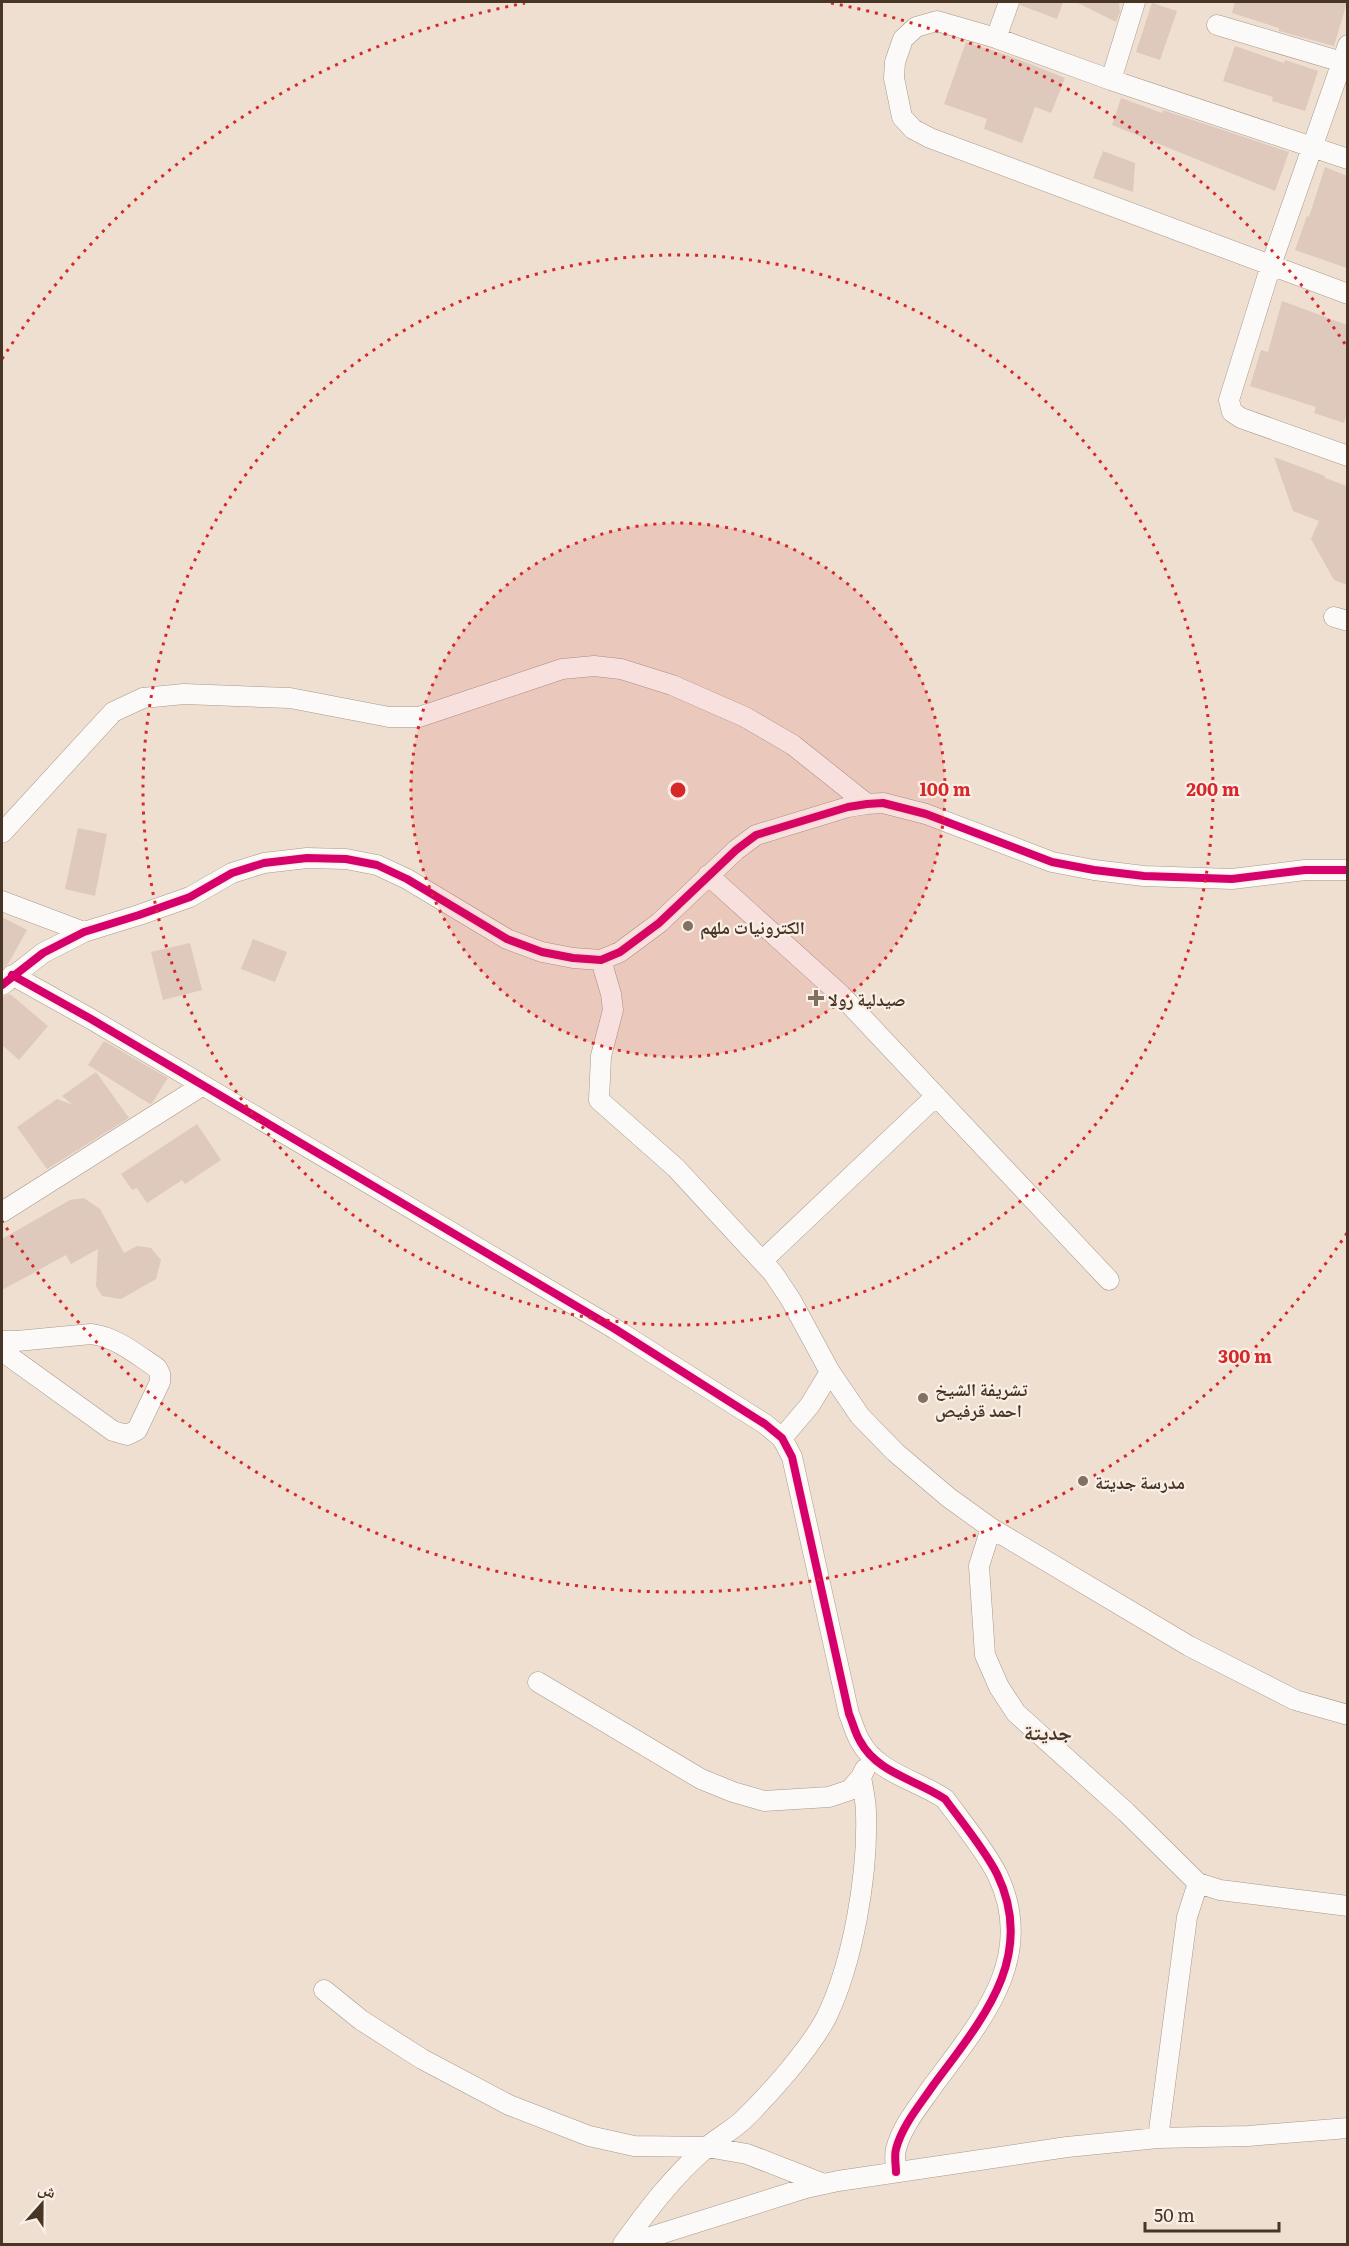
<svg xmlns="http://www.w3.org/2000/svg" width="1349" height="2246" viewBox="0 0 1349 2246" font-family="Literata,'Noto Naskh Arabic',serif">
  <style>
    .building { fill: #dfc8bc }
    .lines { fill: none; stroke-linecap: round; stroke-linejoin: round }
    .minor-casing { stroke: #a7988a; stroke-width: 21 }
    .minor { stroke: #fcfaf8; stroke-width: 20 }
    .cycleway-casing { stroke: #f9efe7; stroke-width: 11 }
    .cycleway { stroke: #d6006c; stroke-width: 8 }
    .ring { fill: none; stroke: #d62828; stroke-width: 3; stroke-dasharray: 3 6 }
    .poi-dot { fill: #827061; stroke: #f9efe7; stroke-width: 2 }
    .labels { text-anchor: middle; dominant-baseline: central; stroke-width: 4.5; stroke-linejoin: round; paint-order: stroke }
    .poi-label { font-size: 18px; font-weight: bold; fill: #483524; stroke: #f9efe7; text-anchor: start }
    .quarter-label { font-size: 21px; font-weight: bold; fill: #483524; stroke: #f9efe7 }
    .centre { fill: #d62828; stroke: #f9efe7; stroke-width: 3 }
    .ring-label { font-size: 18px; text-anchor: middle; font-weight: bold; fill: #d62828; stroke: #f9efe7; stroke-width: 4.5; stroke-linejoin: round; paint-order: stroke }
  </style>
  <rect width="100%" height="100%" fill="#eedfd1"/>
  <path class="building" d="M 1021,2 L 1063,2 L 1057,19 L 1020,5 Z
    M 1076,2 L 1119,2 L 1120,12 L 1116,22 Z
    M 1235,2 L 1347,2 L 1334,46 L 1279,31 L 1279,28 L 1232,13 Z
    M 1152,3 L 1177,11 L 1160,60 L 1136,52 Z
    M 966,42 L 1012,57 L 1065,78 L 1051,113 L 1035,107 L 1022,143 L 984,129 L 987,119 L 944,104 Z
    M 1235,46 L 1284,63 L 1285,60 L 1318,71 L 1305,111 L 1272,101 L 1273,97 L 1223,81 Z
    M 1121,98 L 1162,113 L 1163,110 L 1289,152 L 1275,191 L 1112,125 Z
    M 1103,151 L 1135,163 L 1133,192 L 1093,178 Z
    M 1325,167 L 1347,176 L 1347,268 L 1295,250 L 1307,216 L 1309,217 Z
    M 1282,301 L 1347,325 L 1347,413 L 1344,423 L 1314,413 L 1316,407 L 1250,386 L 1261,350 L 1268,352 Z
    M 1274,457 L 1325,476 L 1325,478 L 1347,486 L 1347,585 L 1334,580 L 1311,539 L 1319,521 L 1293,511 Z
    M 78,828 L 107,834 L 95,896 L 65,889 Z
    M 2,917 L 27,930 L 8,964 L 2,969 Z
    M 253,939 L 287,952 L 275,982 L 241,969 Z
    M 190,943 L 202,990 L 163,1000 L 151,952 Z
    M 10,994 L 48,1026 L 19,1060 L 2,1045 L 2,997 Z
    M 104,1041 L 168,1078 L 152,1103 L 150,1104 L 88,1065 Z
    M 96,1072 L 129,1118 L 47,1169 L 17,1127 L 57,1099 L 73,1105 L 62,1096 Z
    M 197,1124 L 221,1160 L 185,1184 L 182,1180 L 147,1203 L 137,1188 L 132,1190 L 121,1174 Z
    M 84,1198 L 100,1209 L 124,1253 L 137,1246 L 151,1248 L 161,1260 L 156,1279 L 121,1299 L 102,1296 L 96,1286 L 98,1249 L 71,1264 L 66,1255 L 2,1290 L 2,1239 L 70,1200 Z"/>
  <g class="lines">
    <defs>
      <path id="minor" d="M 1217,25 L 1342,62
        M 996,38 L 1009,2
        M 1348,45 L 1271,265 L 1229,400 L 1232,412 L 1241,418 L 1348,456
        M 1111,80 L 1135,2
        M 1348,159 L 1111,80 L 996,38 L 937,21 L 916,27 L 903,39 L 895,62 L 894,78 L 902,117 L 913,129 L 930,138 L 1348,294
        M 1334,617 L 1348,621
        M 2,833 L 113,712 L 143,698 L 184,694 L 290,698 L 389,717 L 419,717 L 562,669 L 594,666 L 621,669 L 672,685 L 745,717 L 793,745 L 867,804
        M 708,875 L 841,995 L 1109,1280
        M 2,901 L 84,932
        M 601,960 L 611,994 L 613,1010 L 601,1056 L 599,1100 L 676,1168 L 773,1273 L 791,1300 L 830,1372
        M 12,975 L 91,1019 L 615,1329 L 765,1424 L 782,1438 L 792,1457 L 849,1714 C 853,1723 855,1733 860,1741 C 877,1773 917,1780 945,1799 C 961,1821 985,1850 997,1874 C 1038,1958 980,2022 932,2087 C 919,2106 902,2126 896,2149 C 894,2156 896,2165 896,2172
        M 2,985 L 43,953 L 84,932 L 139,915 L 190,897 L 232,873 L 264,863 L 307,858 L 346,859 L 377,865 L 407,879 L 507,939 L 542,952 L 573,958 L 601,960 L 620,952 L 659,923 L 736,850 L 756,835 L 848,807 L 867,804 L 883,803 L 926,814 L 1052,862 L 1094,870 L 1144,876 L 1232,879 L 1305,870 L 1348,870
        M 2,1212 L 203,1085
        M 762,1261 L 936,1096
        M 2,1341 L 17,1341 L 91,1334 C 116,1337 136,1354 157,1368 L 160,1374 L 160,1382 L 137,1430 L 127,1435 L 113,1431 L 2,1351
        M 782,1438 L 810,1405 L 830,1372 L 860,1416 L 895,1452 L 948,1497 L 991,1528 L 1189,1646 L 1295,1700 L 1348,1715
        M 991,1528 L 979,1566 L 985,1655 L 999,1687 L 1016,1713 L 1126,1812 L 1198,1883 L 1220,1890 L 1348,1906
        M 538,1682 L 701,1779 L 733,1792 L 764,1801 L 829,1797 L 850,1790 L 861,1777 L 865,1769
        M 324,1990 L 361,2020 L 422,2059 L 509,2105 L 589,2136 L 634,2146 L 707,2147 L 747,2154 L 824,2184
        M 1158,2138 L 1187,1917 L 1198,1883
        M 623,2244 C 648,2210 673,2176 706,2148 C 717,2138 731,2131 742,2121 C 768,2096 809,2050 826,2018 C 853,1963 868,1875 866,1813 C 866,1801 863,1789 861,1777
        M 632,2244 L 644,2239 L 806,2188 L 838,2181 L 1067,2147 L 1158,2138 L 1248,2136 L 1348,2128"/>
    </defs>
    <use href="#minor" class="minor-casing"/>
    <use href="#minor" class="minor"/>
    <defs>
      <path id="cycleway" d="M 12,975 L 91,1019 L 615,1329 L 765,1424 L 782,1438 L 792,1457 L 849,1714 C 853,1723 855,1733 860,1741 C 877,1773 917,1780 945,1799 C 961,1821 985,1850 997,1874 C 1038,1958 980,2022 932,2087 C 919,2106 902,2126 896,2149 C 894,2156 896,2165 896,2172
        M 2,985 L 43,953 L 84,932 L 139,915 L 190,897 L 232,873 L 264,863 L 307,858 L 346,859 L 377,865 L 407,879 L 507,939 L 542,952 L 573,958 L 601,960 L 620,952 L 659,923 L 736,850 L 756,835 L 848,807 L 867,804 L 883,803 L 926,814 L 1052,862 L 1094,870 L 1144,876 L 1232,879 L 1305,870 L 1348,870"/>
    </defs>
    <use href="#cycleway" class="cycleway-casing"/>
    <use href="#cycleway" class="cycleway"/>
  </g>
  <circle cx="678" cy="790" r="267" fill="#d62828" fill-opacity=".12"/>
  <g class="ring">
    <circle cx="678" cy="790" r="267"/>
    <circle cx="678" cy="790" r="535"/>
    <path d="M1347 1233A802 802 0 0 1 2 1221M2 359A802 802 0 0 1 525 3M831 3A802 802 0 0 1 1347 347"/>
  </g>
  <g class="poi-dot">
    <circle cx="688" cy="926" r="6"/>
    <path d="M813 989h6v6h6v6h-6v6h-6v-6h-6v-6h6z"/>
    <circle cx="923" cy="1398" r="6"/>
    <circle cx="1083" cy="1481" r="6"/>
  </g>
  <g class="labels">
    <g class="poi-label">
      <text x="700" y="926">الكترونيات ملهم</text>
      <text x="828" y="998">صيدلية رولا</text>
      <text x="935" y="1388">تشريفة الشيخ<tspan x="935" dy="21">احمد قرفيص</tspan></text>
      <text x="1095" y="1481">مدرسة جديتة</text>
    </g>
    <g class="quarter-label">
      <text x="1048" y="1730">جديتة</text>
    </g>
  </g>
  <circle cx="678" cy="790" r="9" class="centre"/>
  <g class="ring-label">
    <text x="945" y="796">100 m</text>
    <text x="1213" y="796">200 m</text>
    <text x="1245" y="1363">300 m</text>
  </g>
  <rect width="1349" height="2246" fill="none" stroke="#483524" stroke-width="6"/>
  <g transform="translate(42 2204) rotate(21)" stroke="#f9efe7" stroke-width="4.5" paint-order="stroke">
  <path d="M0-4.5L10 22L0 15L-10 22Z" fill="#483524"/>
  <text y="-9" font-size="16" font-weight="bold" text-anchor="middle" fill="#483524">ش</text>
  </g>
  <path d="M1145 2222v9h134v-9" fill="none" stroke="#483524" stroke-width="3"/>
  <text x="1154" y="2222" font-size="18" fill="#483524" stroke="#f9efe7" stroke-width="4.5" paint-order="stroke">50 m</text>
</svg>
